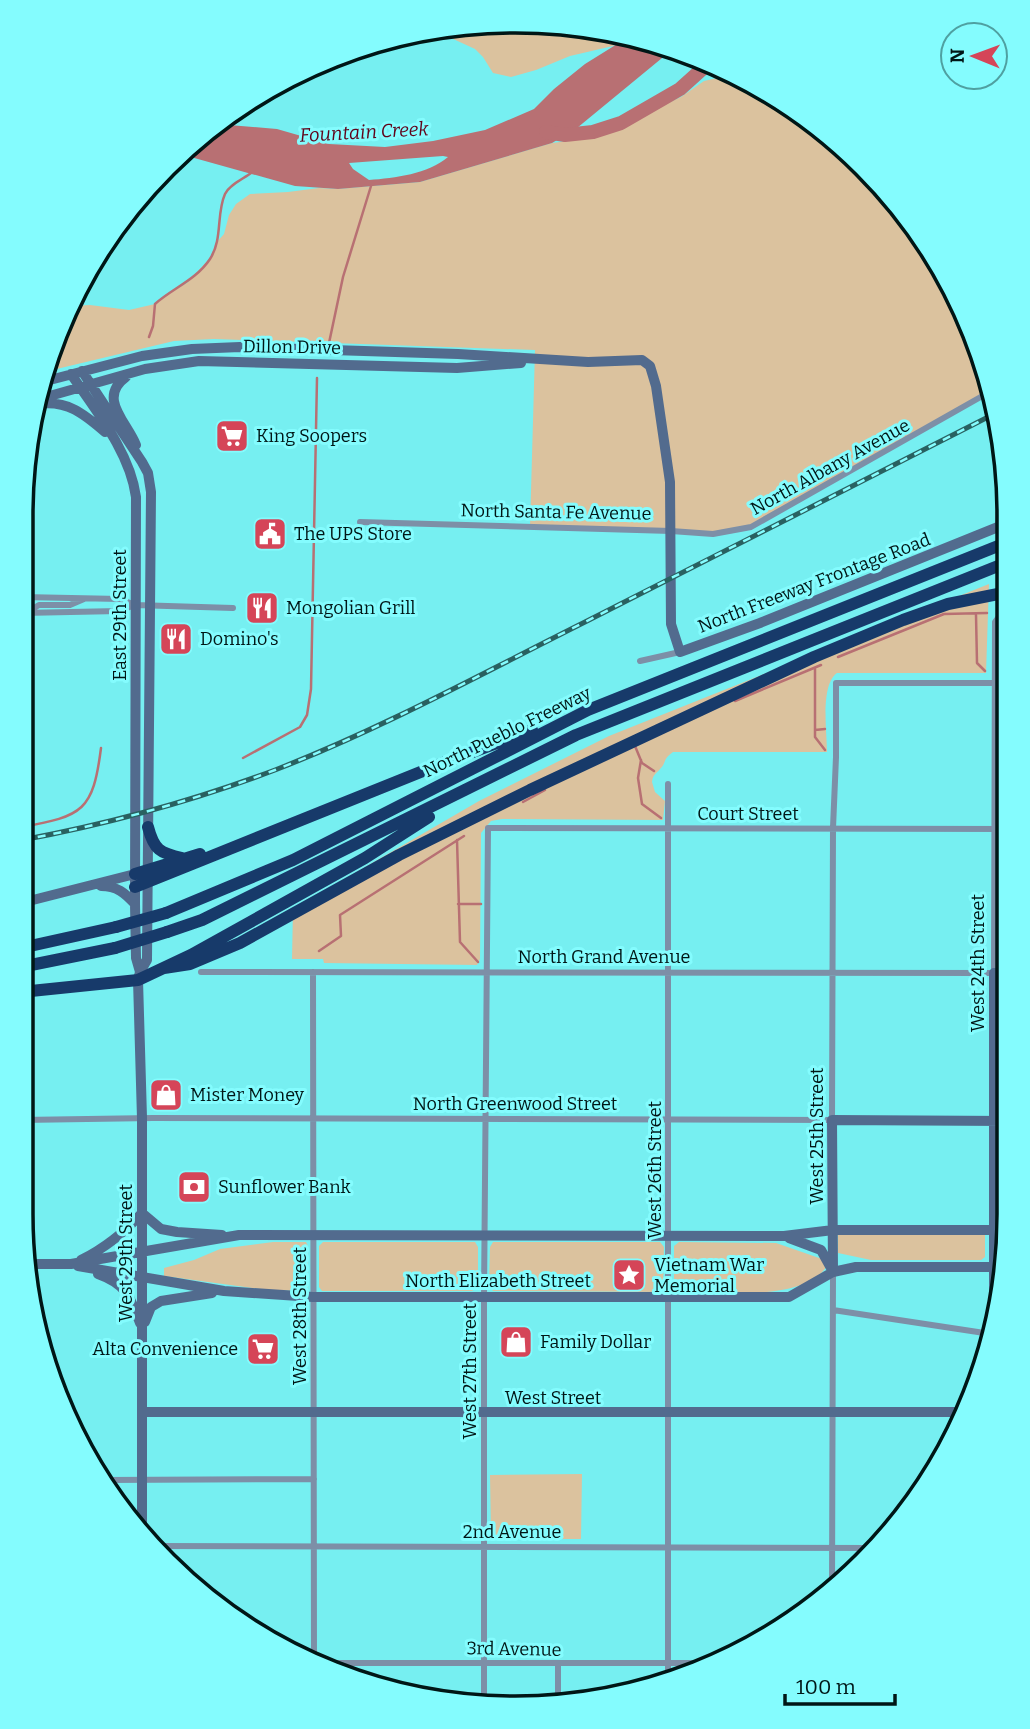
<svg xmlns="http://www.w3.org/2000/svg" width="1030" height="1729" viewBox="0 0 1030 1729" font-family="Bitter,serif">
  <style>
    .green { fill: #dbc29e }
    .water { fill: #b87073; fill-rule: evenodd }
    .lines { fill: none; stroke-linecap: round; stroke-linejoin: round }
    .stream { stroke: #b87073; stroke-width: 2.5 }
    .river { stroke: #b87073; stroke-width: 14 }
    .street { stroke: #7d8fa7; stroke-width: 6 }
    .secondary { stroke: #526b8e; stroke-width: 10 }
    .highway { stroke: #173a6a; stroke-width: 12 }
    .rail-casing { stroke: #296161; stroke-width: 5 }
    .rail { stroke: #84fcfe; stroke-width: 2.5; stroke-dasharray: 8; stroke-linecap: butt }
    .highway-bridge { stroke: #173a6a; stroke-width: 12 }
    .labels { text-anchor: middle; dominant-baseline: central; stroke-width: 6; stroke-linejoin: round; paint-order: stroke }
    .street-label { font-size: 18px; fill: #001616; stroke: #84fcfe }
    .poi-label { font-size: 18px; fill: #001616; stroke: #84fcfe; text-anchor: start }
    .water-label { font-size: 19px; font-style: italic; fill: #61031a; stroke: #84fcfe }
    .rim { fill: none; stroke: #001616; stroke-width: 3.5 }
  </style>
  <rect width="100%" height="100%" fill="#76eff1"/>
  <path class="green" d="M 515,21 L 612,31 L 629,36 L 613,46 L 570,56 L 536,70 L 511,77 L 493,73 L 483,57 L 475,49 L 438,32 L 416,32 L 362,49 L 316,73 L 231,125 L 217,124 L 241,104 L 326,58 L 419,30 Z
    M 734,74 L 790,104 L 886,189 L 943,268 L 993,390 L 751,527 L 713,534 L 530,527 L 535,350 L 214,339 L 174,341 L 44,372 L 47,356 L 72,306 L 90,305 L 129,310 L 155,304 L 165,295 L 187,283 L 210,258 L 216,243 L 224,234 L 229,215 L 236,204 L 250,194 L 288,192 L 319,188 L 338,189 L 420,182 L 552,143 L 592,138 L 681,97 L 704,81 Z
    M 989,584 L 986,673 L 837,673 C 820,685 827,732 827,752 L 673,752 C 662,760 667,762 660,769 C 656,774 653,774 652,782 L 655,792 L 665,801 L 663,820 L 502,819 L 491,821 L 481,833 L 480,959 L 477,965 L 324,963 L 323,959 L 292,959 L 293,909 L 479,801 L 609,736 Z
    M 838,1234 L 985,1234 L 985,1257 L 981,1260 L 871,1260 L 838,1253 Z
    M 273,1242 L 306,1242 L 308,1246 L 308,1286 L 306,1291 L 267,1290 L 164,1276 L 164,1268 L 194,1260 L 220,1249 Z
    M 323,1242 L 475,1242 L 478,1247 L 478,1287 L 472,1291 L 322,1291 L 319,1287 L 319,1246 Z
    M 493,1242 L 660,1242 L 664,1247 L 663,1289 L 659,1292 L 493,1291 L 489,1286 L 490,1247 Z
    M 679,1242 L 776,1243 L 822,1259 L 826,1267 C 805,1302 715,1292 679,1292 L 674,1288 L 674,1246 Z
    M 582,1474 L 581,1539 L 495,1539 L 491,1537 L 490,1475 Z"/>
  <path class="water" d="M 630,36 L 673,49 L 577,128 L 552,143 L 420,182 L 338,189 L 295,186 L 180,154 L 217,124 L 277,129 L 329,144 L 385,147 L 433,141 L 485,130 L 534,109 L 554,89 L 585,64 ZM 443,156 L 448,157 C 428,174 395,178 369,180 L 353,169 L 349,163 Z"/>
  <g class="lines">
    <path class="stream" d="M 149,337 L 153,326 L 155,304 C 173,288 196,280 210,259 C 223,239 216,214 225,194 C 229,185 243,179 251,173
      M 329,343 L 343,277 L 371,186
      M 976,615 L 977,663 L 985,671
      M 838,657 L 944,614 L 987,613
      M 815,669 L 815,737 L 825,750
      M 735,701 L 821,665
      M 815,730 L 825,729
      M 635,746 L 642,763 L 654,771
      M 243,758 L 300,727 L 307,715 L 311,689 L 317,378
      M 641,760 L 638,778 L 642,804 L 661,818
      M 523,802 L 545,790
      M 22,827 C 83,816 93,811 101,748
      M 457,840 L 460,942 L 478,962
      M 458,904 L 481,904
      M 319,951 L 341,936 L 340,915 L 464,836"/>
    <path class="river" d="M 546,132 L 565,135 L 593,132 L 621,123 L 680,89 L 710,62"/>
    <path class="street" d="M 360,522 L 671,531 L 713,534 L 751,527 L 993,390
      M 998,527 L 1001,439
      M 22,597 L 120,599 L 135,605 L 233,608
      M 22,613 L 119,611 L 135,605
      M 33,613 L 34,608 L 39,605 L 70,605 L 84,599
      M 640,661 L 680,652
      M 201,972 L 994,973 L 995,622 L 1004,610
      M 313,972 L 314,1659
      M 21,1120 L 153,1118 L 832,1120 L 833,828 L 836,757 L 836,683 L 1008,683
      M 21,1142 L 23,1226
      M 833,1310 L 991,1334
      M 105,1480 L 314,1479
      M 154,1546 L 870,1548
      M 832,1589 L 833,1272
      M 321,1663 L 708,1663
      M 558,1664 L 558,1701
      M 668,1683 L 668,784
      M 484,1703 L 484,1297 L 488,828 L 1008,829"/>
    <path class="secondary" d="M 82,371 L 142,462 L 148,473 L 151,492 L 147,960 L 140,972 L 138,980 L 142,1118 L 142,1534
      M 71,374 C 96,411 130,452 136,497 L 135,904 L 136,958 L 140,972
      M 126,377 C 97,398 127,422 136,445
      M 42,382 L 142,356 L 192,349 L 240,347 L 458,354 L 588,362 L 642,360 L 650,366 L 656,386 L 670,482 L 671,624 L 680,652 L 760,623 L 998,527
      M 39,399 L 145,369 L 199,361 L 457,368 L 521,363
      M 38,404 C 68,400 84,414 105,432
      M 101,886 C 117,886 125,893 135,904
      M 21,903 L 135,874
      M 789,1238 L 821,1250 L 831,1268
      M 81,1260 C 105,1248 124,1233 142,1213 L 161,1229 L 177,1232 L 222,1235
      M 29,1264 L 71,1264 L 239,1235 L 784,1236 L 833,1230 L 994,1230
      M 78,1266 L 224,1291 L 313,1297 L 789,1297 L 833,1272 L 856,1267 L 1004,1267
      M 833,1272 L 832,1120 L 1008,1121
      M 98,1274 C 126,1284 130,1296 140,1323
      M 994,1318 L 994,973 L 1008,973
      M 145,1322 L 151,1307 L 161,1301 L 212,1293
      M 143,1412 L 963,1412"/>
    <path class="highway" d="M 148,827 C 154,850 160,853 182,858
      M 135,874 L 200,854
      M 135,887 L 443,763 L 532,730
      M 166,913 L 293,860 L 588,710 L 1008,542
      M 167,932 L 202,920 L 576,735 L 1008,562
      M 21,948 L 116,927
      M 21,967 L 115,948
      M 164,968 L 190,964 L 240,943 L 399,855 L 530,790 L 814,657 L 903,620 L 948,604 L 1008,592
      M 21,992 L 138,980 L 191,955 L 365,858 L 429,817"/>
    <defs>
      <path id="rail" d="M 22,840 C 108,824 193,801 275,770 C 381,729 483,673 585,622 C 722,552 859,483 996,413"/>
    </defs>
    <use href="#rail" class="rail-casing"/>
    <use href="#rail" class="rail"/>
    <path class="highway-bridge" d="M 116,927 L 166,913
      M 115,948 L 167,932"/>
  </g>
  <defs>
    <symbol id="supermarket-square" viewBox="-11 -11 22 22"><rect x="-9" y="-9" width="18" height="18" rx="4" fill="#d54558" stroke="#84fcfe"/><path d="M-6-5.5h2.5l.6 2H6L4.5 2H-2.5L-4.4-4H-6ZM-1.5 3.2a1.3 1.3 0 1 0 .1 0ZM3 3.2a1.3 1.3 0 1 0 .1 0Z" fill="#fff"/></symbol>
    <symbol id="civic-square" viewBox="-11 -11 22 22"><rect x="-9" y="-9" width="18" height="18" rx="4" fill="#d54558" stroke="#84fcfe"/><path d="M-.6-6.5H3V-4.5H.6V-3L4-1V1h2V6H-6V1h2V-1L-.6-3ZM-1.2 2.5V6h2.4V2.5Z" fill="#fff"/></symbol>
    <symbol id="restaurant-square" viewBox="-11 -11 22 22"><rect x="-9" y="-9" width="18" height="18" rx="4" fill="#d54558" stroke="#84fcfe"/><path d="M-5-6h1v4h1v-4h1v4h1v-4h1v5L-1.5 .5V6h-2V.5L-5-1ZM5-6V6H3V1.5H1.5Q1.5-4 5-6Z" fill="#fff"/></symbol>
    <symbol id="shop-square" viewBox="-11 -11 22 22"><rect x="-9" y="-9" width="18" height="18" rx="4" fill="#d54558" stroke="#84fcfe"/><path d="M-5-2.5h2.3a2.7 3.5 0 0 1 5.4 0H5L5.5 6h-11ZM-1.5-2.5h3a1.5 2.3 0 0 0-3 0Z" fill="#fff"/></symbol>
    <symbol id="bank-square" viewBox="-11 -11 22 22"><rect x="-9" y="-9" width="18" height="18" rx="4" fill="#d54558" stroke="#84fcfe"/><path d="M-6-4H6V4H-6ZM0-2.3a2.3 2.3 0 1 0 0 4.6a2.3 2.3 0 1 0 0-4.6Z" fill="#fff"/></symbol>
    <symbol id="sight-square" viewBox="-11 -11 22 22"><rect x="-9" y="-9" width="18" height="18" rx="4" fill="#d54558" stroke="#84fcfe"/><path d="M0-6L1.8-2.2L6-1.7L2.9 1.2L3.7 5.4L0 3.3L-3.7 5.4L-2.9 1.2L-6-1.7L-1.8-2.2Z" fill="#fff"/></symbol>
  </defs>
  <g fill-rule="evenodd">
    <use href="#supermarket-square" x="213" y="417" width="38" height="38"/>
    <use href="#civic-square" x="251" y="515" width="38" height="38"/>
    <use href="#restaurant-square" x="243" y="589" width="38" height="38"/>
    <use href="#restaurant-square" x="157" y="620" width="38" height="38"/>
    <use href="#shop-square" x="147" y="1076" width="38" height="38"/>
    <use href="#bank-square" x="175" y="1168" width="38" height="38"/>
    <use href="#sight-square" x="610" y="1256" width="38" height="38"/>
    <use href="#shop-square" x="497" y="1323" width="38" height="38"/>
    <use href="#supermarket-square" x="244" y="1330" width="38" height="38"/>
  </g>
  <g class="labels">
    <g class="street-label">
      <text transform="translate(292 347) rotate(1)">Dillon Drive</text>
      <text transform="translate(830 467) rotate(-29)">North Albany Avenue</text>
      <text transform="translate(556 512) rotate(1)">North Santa Fe Avenue</text>
      <text transform="translate(814 583) rotate(-21)">North Freeway Frontage Road</text>
      <text transform="translate(120 615) rotate(-90)">East 29th Street</text>
      <text transform="translate(507 732) rotate(-26)">North Pueblo Freeway</text>
      <text x="748" y="814">Court Street</text>
      <text x="604" y="957">North Grand Avenue</text>
      <text transform="translate(978 963) rotate(-90)">West 24th Street</text>
      <text x="515" y="1104">North Greenwood Street</text>
      <text transform="translate(817 1136) rotate(-90)">West 25th Street</text>
      <text transform="translate(655 1170) rotate(-90)">West 26th Street</text>
      <text transform="translate(126 1253) rotate(-90)">West 29th Street</text>
      <text x="498" y="1281">North Elizabeth Street</text>
      <text transform="translate(300 1316) rotate(-90)">West 28th Street</text>
      <text transform="translate(470 1371) rotate(-90)">West 27th Street</text>
      <text x="553" y="1398">West Street</text>
      <text x="512" y="1532">2nd Avenue</text>
      <text transform="translate(514 1649) rotate(1)">3rd Avenue</text>
    </g>
    <g class="poi-label">
      <text x="256" y="436">King Soopers</text>
      <text x="294" y="534">The UPS Store</text>
      <text x="286" y="608">Mongolian Grill</text>
      <text x="200" y="639">Domino's</text>
      <text x="190" y="1095">Mister Money</text>
      <text x="218" y="1187">Sunflower Bank</text>
      <text x="654" y="1265">Vietnam War<tspan x="654" dy="21">Memorial</tspan></text>
      <text x="540" y="1342">Family Dollar</text>
      <text x="238" y="1349" text-anchor="end">Alta Convenience</text>
    </g>
    <g class="water-label">
      <text transform="translate(364 132) rotate(-3)">Fountain Creek</text>
    </g>
  </g>
  <path d="M0 0H1030V1729H0ZM515 33H515A482 482 0 0 1 997 515V1214A482 482 0 0 1 515 1696H515A482 482 0 0 1 33 1214V515A482 482 0 0 1 515 33Z" fill="#84fcfe" fill-rule="evenodd"/>
  <path class="rim" d="M515 33H515A482 482 0 0 1 997 515V1214A482 482 0 0 1 515 1696H515A482 482 0 0 1 33 1214V515A482 482 0 0 1 515 33Z"/>
  <g transform="translate(974 56) rotate(271)"><circle r="33" fill="#84fcfe" stroke="#4fa0a1" stroke-width="2"/>
  <path d="M0-5L12 26L0 18L-12 26Z" fill="#d54558"/>
  <text y="-10" font-size="19" font-weight="bold" text-anchor="middle" fill="#001616">N</text>
  </g>
  <path d="M785 1694v10h110v-10" fill="none" stroke="#001616" stroke-width="3.5"/>
  <text x="796" y="1694" font-size="21" fill="#001616" stroke="#84fcfe" stroke-width="5" paint-order="stroke">100 m</text>
</svg>
